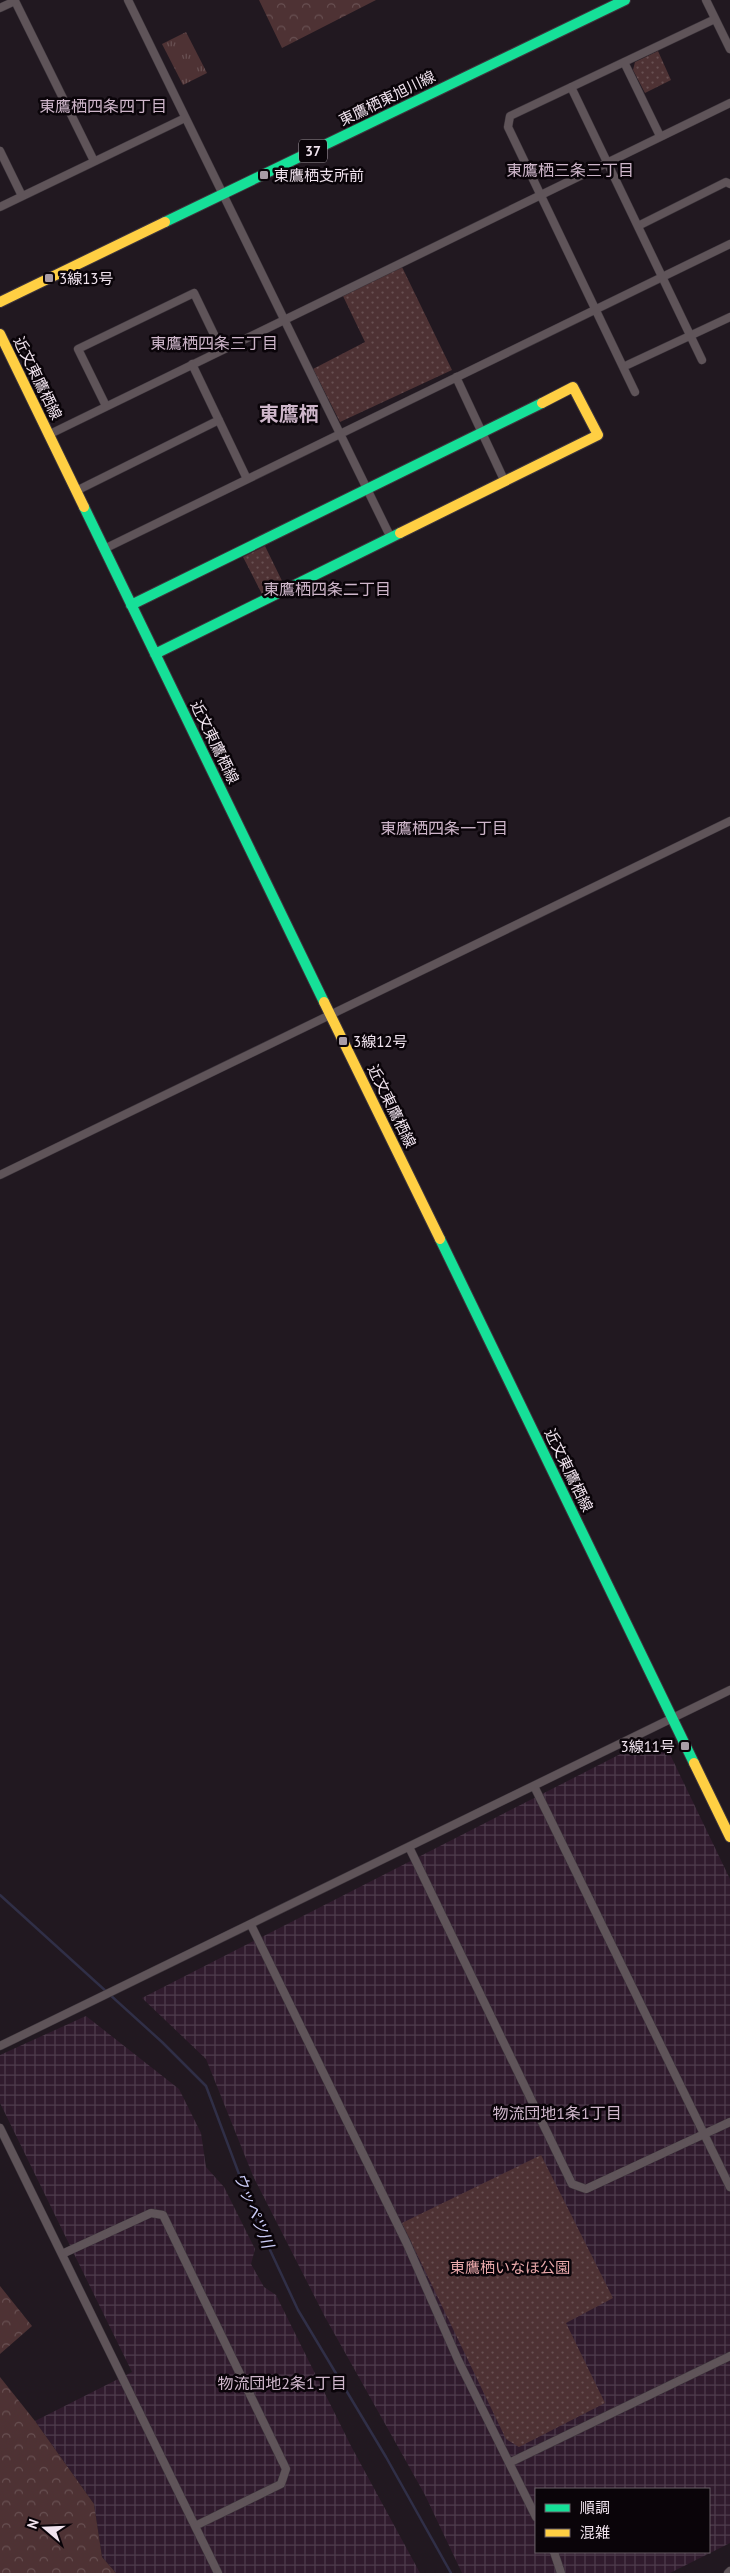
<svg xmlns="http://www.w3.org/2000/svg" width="730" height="2573" viewBox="0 0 730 2573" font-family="'PT Sans','Noto Sans JP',sans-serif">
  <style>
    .industrial { fill: url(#industrial-grid); fill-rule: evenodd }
    .grass { fill: url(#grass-tufts) }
    .forest { fill: url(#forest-crowns) }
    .park { fill: url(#park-dots) }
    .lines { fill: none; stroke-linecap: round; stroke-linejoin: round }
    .stream { stroke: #302f47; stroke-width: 2.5 }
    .street-casing { stroke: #3d353c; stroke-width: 9 }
    .fast-casing { stroke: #3d353c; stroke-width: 12 }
    .slow-casing { stroke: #3d353c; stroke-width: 12 }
    .street { stroke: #5f5459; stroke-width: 8 }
    .fast { stroke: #16e098; stroke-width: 10 }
    .slow { stroke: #ffcf43; stroke-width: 10 }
    .poi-dot { fill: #a89ca6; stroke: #0a0409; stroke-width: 2 }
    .labels { text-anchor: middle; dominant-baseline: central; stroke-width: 5; stroke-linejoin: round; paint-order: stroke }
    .shield { fill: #0a0409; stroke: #aba0a9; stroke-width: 1 }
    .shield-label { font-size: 14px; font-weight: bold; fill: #f0e3ee }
    .street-label { font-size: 15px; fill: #f0e3ee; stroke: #0a0409 }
    .poi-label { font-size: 15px; fill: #f0e3ee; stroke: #0a0409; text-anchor: start }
    .park-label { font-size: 15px; fill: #ebaaac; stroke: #0a0409 }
    .neighbourhood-label { font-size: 16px; fill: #ceb6ca; stroke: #0a0409 }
    .water-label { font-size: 16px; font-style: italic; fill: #cbccf8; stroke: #0a0409 }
    .district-label { font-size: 20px; font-weight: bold; fill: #ceb6ca; stroke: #0a0409 }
  </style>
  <defs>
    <pattern id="industrial-grid" width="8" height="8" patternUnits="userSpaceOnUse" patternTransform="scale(1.25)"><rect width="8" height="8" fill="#301b2d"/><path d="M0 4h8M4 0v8" fill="none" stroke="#4e3c4c"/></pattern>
    <pattern id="grass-tufts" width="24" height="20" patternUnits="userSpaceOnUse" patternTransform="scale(1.25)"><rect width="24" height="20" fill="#4e3234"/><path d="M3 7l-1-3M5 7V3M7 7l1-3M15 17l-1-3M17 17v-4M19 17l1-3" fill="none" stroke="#685052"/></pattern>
    <pattern id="forest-crowns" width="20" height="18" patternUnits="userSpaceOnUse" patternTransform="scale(1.25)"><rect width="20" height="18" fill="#4e3234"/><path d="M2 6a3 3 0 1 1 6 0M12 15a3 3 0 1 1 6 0" fill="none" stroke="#685052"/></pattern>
    <pattern id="park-dots" width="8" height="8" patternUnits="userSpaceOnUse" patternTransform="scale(1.25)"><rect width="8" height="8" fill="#4e3234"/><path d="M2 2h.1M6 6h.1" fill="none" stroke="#685052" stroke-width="1.8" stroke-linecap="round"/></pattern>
  </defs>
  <rect width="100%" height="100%" fill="#211820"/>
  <path class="industrial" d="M 646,1741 L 666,1746 L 730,1879 L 730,2543 L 670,2573 L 462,2573 L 425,2495 L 325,2317 L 253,2176 L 206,2059 L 142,1998 ZM 536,2489 L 709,2489 L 709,2552 L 536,2552 Z
    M 86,2016 L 179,2089 L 201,2133 L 206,2167 L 224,2187 L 255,2249 L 251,2264 L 264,2287 L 276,2295 L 351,2446 L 420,2573 L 116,2573 L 102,2557 L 94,2504 L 35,2421 L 132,2372 L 0,2103 L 0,2055 Z"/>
  <path class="grass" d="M 186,32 L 207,73 L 183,85 L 162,44 Z"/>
  <path class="forest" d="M 259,0 L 376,0 L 282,48 Z
    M 0,2286 L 32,2326 L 0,2354 Z
    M 0,2377 L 35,2421 L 94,2504 L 102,2557 L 116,2573 L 0,2573 Z"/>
  <path class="park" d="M 658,51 L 671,80 L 645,93 L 633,70 L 635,62 Z
    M 402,267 L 452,370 L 340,422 L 313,369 L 365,342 L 343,296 Z
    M 265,546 L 284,585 L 263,596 L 243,557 Z
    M 541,2155 L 613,2298 L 566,2323 L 605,2403 L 519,2447 L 506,2439 L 402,2223 Z"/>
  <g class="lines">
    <path class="stream" d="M 0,1895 L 162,2042 L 206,2086 L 257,2222 L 298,2310 L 386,2457 L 451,2573"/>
    <defs>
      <path id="street" d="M 128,0 L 391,538
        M 706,0 L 730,49
        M 0,8 L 15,1 L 94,161
        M 624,62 L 660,136
        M 571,87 L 702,360
        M 0,151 L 22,196
        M 0,207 L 185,118
        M 638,226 L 726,182 L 730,184
        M 192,364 L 247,479
        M 623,367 L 730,317
        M 456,377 L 505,482
        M 635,392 L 508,127 L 510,116 L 715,19
        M 106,406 L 78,349 L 194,293 L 221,349
        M 48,435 L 730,103
        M 76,491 L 219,420
        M 104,549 L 730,244
        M 0,1175 L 730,821
        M 534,1786 L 730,2187
        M 409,1847 L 572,2184 L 586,2189 L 730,2122
        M 251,1925 L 407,2244 L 458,2360 L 536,2517
        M 0,2046 L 730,1690
        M 0,2128 L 218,2573
        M 62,2254 L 151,2213 L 163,2215 L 286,2469 L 281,2484 L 195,2526
        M 509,2463 L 730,2356
        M 554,2552 L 561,2573
        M 728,2573 L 730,2571"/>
      <path id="fast" d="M 165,222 L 625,0
        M 84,507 L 324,1002
        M 131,605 L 542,403
        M 155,654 L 400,533
        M 440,1239 L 694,1763"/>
      <path id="slow" d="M 0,302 L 165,222
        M 0,334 L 84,507
        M 400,533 L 598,435 L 573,387 L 542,403
        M 324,1002 L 440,1239
        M 694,1763 L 730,1837"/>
    </defs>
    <use href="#street" class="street-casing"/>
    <use href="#fast" class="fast-casing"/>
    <use href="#slow" class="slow-casing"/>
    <use href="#street" class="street"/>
    <use href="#fast" class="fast"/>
    <use href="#slow" class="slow"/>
  </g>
  <g class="poi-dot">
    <rect x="259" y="170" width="10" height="10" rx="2.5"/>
    <rect x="44" y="273" width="10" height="10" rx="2.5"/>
    <rect x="338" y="1036" width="10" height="10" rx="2.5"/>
    <rect x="680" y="1741" width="10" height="10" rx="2.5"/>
  </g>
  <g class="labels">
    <rect class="shield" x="299" y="139.5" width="28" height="23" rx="4"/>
    <g class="shield-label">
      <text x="313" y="151">37</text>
    </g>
    <g class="street-label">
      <text transform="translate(387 98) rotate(-26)">東鷹栖東旭川線</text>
      <text transform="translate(38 378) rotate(64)">近文東鷹栖線</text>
      <text transform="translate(215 742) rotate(64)">近文東鷹栖線</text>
      <text transform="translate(392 1106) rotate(64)">近文東鷹栖線</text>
      <text transform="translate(569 1470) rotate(64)">近文東鷹栖線</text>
    </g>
    <g class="poi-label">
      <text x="274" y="175">東鷹栖支所前</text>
      <text x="59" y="278">3線13号</text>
      <text x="353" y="1041">3線12号</text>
      <text x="675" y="1746" text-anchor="end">3線11号</text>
    </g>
    <g class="park-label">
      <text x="510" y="2267">東鷹栖いなほ公園</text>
    </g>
    <g class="neighbourhood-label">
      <text x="103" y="106">東鷹栖四条四丁目</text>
      <text x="570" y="170">東鷹栖三条三丁目</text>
      <text x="214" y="343">東鷹栖四条三丁目</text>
      <text x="327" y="589">東鷹栖四条二丁目</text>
      <text x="444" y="828">東鷹栖四条一丁目</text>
      <text x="557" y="2113">物流団地1条1丁目</text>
      <text x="282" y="2383">物流団地2条1丁目</text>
    </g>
    <g class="water-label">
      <text transform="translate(254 2210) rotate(68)">ウッペツ川</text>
    </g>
    <g class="district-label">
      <text x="289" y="414">東鷹栖</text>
    </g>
  </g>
  <rect x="535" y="2488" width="175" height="65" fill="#0a0409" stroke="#665d65"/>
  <rect x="545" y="2504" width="25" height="8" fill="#16e098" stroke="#665d65"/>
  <text x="580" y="2513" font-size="15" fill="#f0e3ee">順調</text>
  <rect x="545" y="2529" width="25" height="8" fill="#ffcf43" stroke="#665d65"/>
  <text x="580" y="2538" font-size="15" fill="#f0e3ee">混雑</text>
  <g transform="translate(45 2528) rotate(289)" stroke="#0a0409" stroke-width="4" paint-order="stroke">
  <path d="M0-4L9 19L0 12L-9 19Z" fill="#f0e3ee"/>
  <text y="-8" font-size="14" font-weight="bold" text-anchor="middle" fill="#f0e3ee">N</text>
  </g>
</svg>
